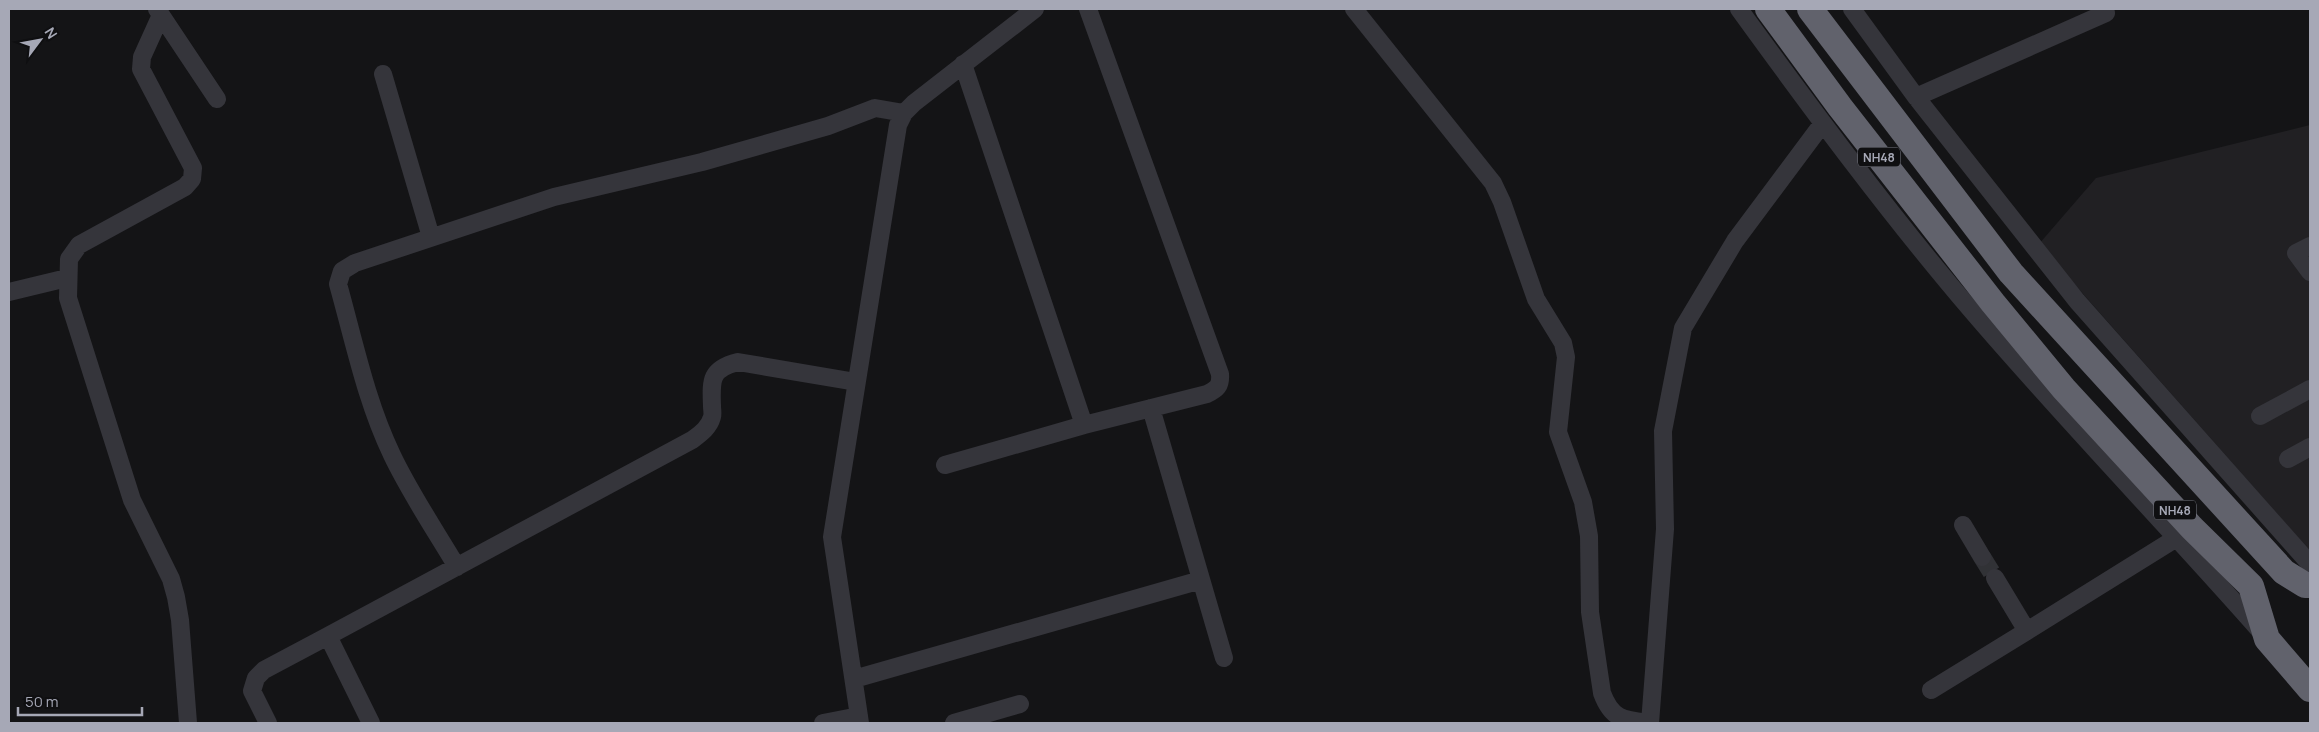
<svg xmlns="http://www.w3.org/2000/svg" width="2319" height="732" viewBox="0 0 2319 732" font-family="Manrope,sans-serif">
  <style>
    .built { fill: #212023 }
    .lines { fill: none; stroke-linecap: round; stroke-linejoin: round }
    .minor-tunnel { stroke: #313236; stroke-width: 18; stroke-dasharray: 18 9; stroke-linecap: butt }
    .minor { stroke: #35353b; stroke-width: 18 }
    .highway { stroke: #61626c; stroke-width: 26 }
    .labels { text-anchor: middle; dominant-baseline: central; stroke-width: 4.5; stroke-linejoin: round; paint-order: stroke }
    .shield { fill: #0f0f11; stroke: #797a84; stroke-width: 1 }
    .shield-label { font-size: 12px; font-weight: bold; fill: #a6a8b6 }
  </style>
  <rect width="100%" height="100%" fill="#141416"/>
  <path class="built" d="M 2310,125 L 2310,551 L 2039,244 L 2096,178 Z"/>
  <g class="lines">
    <path class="minor-tunnel" d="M 1982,557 L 1995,578"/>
    <path class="minor" d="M 157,9 L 161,15 L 142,57 L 141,69 L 193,168 L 192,179 L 185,187 L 79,245 L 69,259 L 68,298 L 132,500 L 171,579 L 176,597 L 180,620 L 188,723
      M 1354,9 L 1493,183 L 1502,202 L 1536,299 L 1563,343 L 1566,357 L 1558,432 L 1583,502 L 1589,536 L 1590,612 L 1602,693 C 1612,720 1624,720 1650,723
      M 1739,9 C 1813,111 1890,215 1972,311 C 2066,421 2167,525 2262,633
      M 1852,9 L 1916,97 L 2077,301 L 2310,564
      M 161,15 L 217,99
      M 963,64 L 1084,425
      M 383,74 L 431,237
      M 1916,97 L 2106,13
      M 2310,246 L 2296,253 L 2310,272
      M 9,292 L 67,278
      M 1151,408 L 1224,658
      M 2260,416 L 2310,389
      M 2288,459 L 2310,447
      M 945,465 L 1084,425 L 1207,394 C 1217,389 1221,386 1220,374 L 1088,9
      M 1963,525 L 1982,557
      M 457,567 C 435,530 410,493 392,455 C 366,401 354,341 338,284 L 342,271 L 355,263 L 554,197 L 702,162 L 828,126 L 875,108 L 904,113
      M 1995,578 L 2027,631 L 2178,537
      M 854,679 L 1201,580
      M 1931,690 L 2027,631
      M 268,723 L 252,691 L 256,678 L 264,670 L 328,636
      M 371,723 L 328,636 L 692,440 C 700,434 709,428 712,417 C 713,414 712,409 712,406 C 711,380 710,369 738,362 L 856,382
      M 823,723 L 859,716
      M 860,723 L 832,537 L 898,125 L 904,113 L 914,103 L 1035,9
      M 954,723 L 1020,704
      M 1650,723 L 1665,529 L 1663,431 L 1683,328 L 1735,241 L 1823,123"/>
    <path class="highway" d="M 1768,9 L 1840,107 L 1993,303 L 2064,389 L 2192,528 L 2251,586 L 2267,639 L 2310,689
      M 1810,9 L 2011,273 L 2284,572 L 2305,585 L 2310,585"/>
  </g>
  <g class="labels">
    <g class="shield">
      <rect x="1858" y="147.5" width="42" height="19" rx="4"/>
      <rect x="2154" y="500.5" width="42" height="19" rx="4"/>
    </g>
    <g class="shield-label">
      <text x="1879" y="157">NH48</text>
      <text x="2175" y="510">NH48</text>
    </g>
  </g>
  <rect width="2319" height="732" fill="none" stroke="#a6a8b6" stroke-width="20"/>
  <g transform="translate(40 40) rotate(58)" stroke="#0f0f11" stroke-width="4" paint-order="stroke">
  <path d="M0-4L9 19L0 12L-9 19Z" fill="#a6a8b6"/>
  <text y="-8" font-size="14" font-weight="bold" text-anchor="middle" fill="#a6a8b6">N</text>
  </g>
  <path d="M18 707v8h124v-8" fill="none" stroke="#a6a8b6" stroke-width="2.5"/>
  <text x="25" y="707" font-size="15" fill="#a6a8b6" stroke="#0f0f11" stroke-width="4" paint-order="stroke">50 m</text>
</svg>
